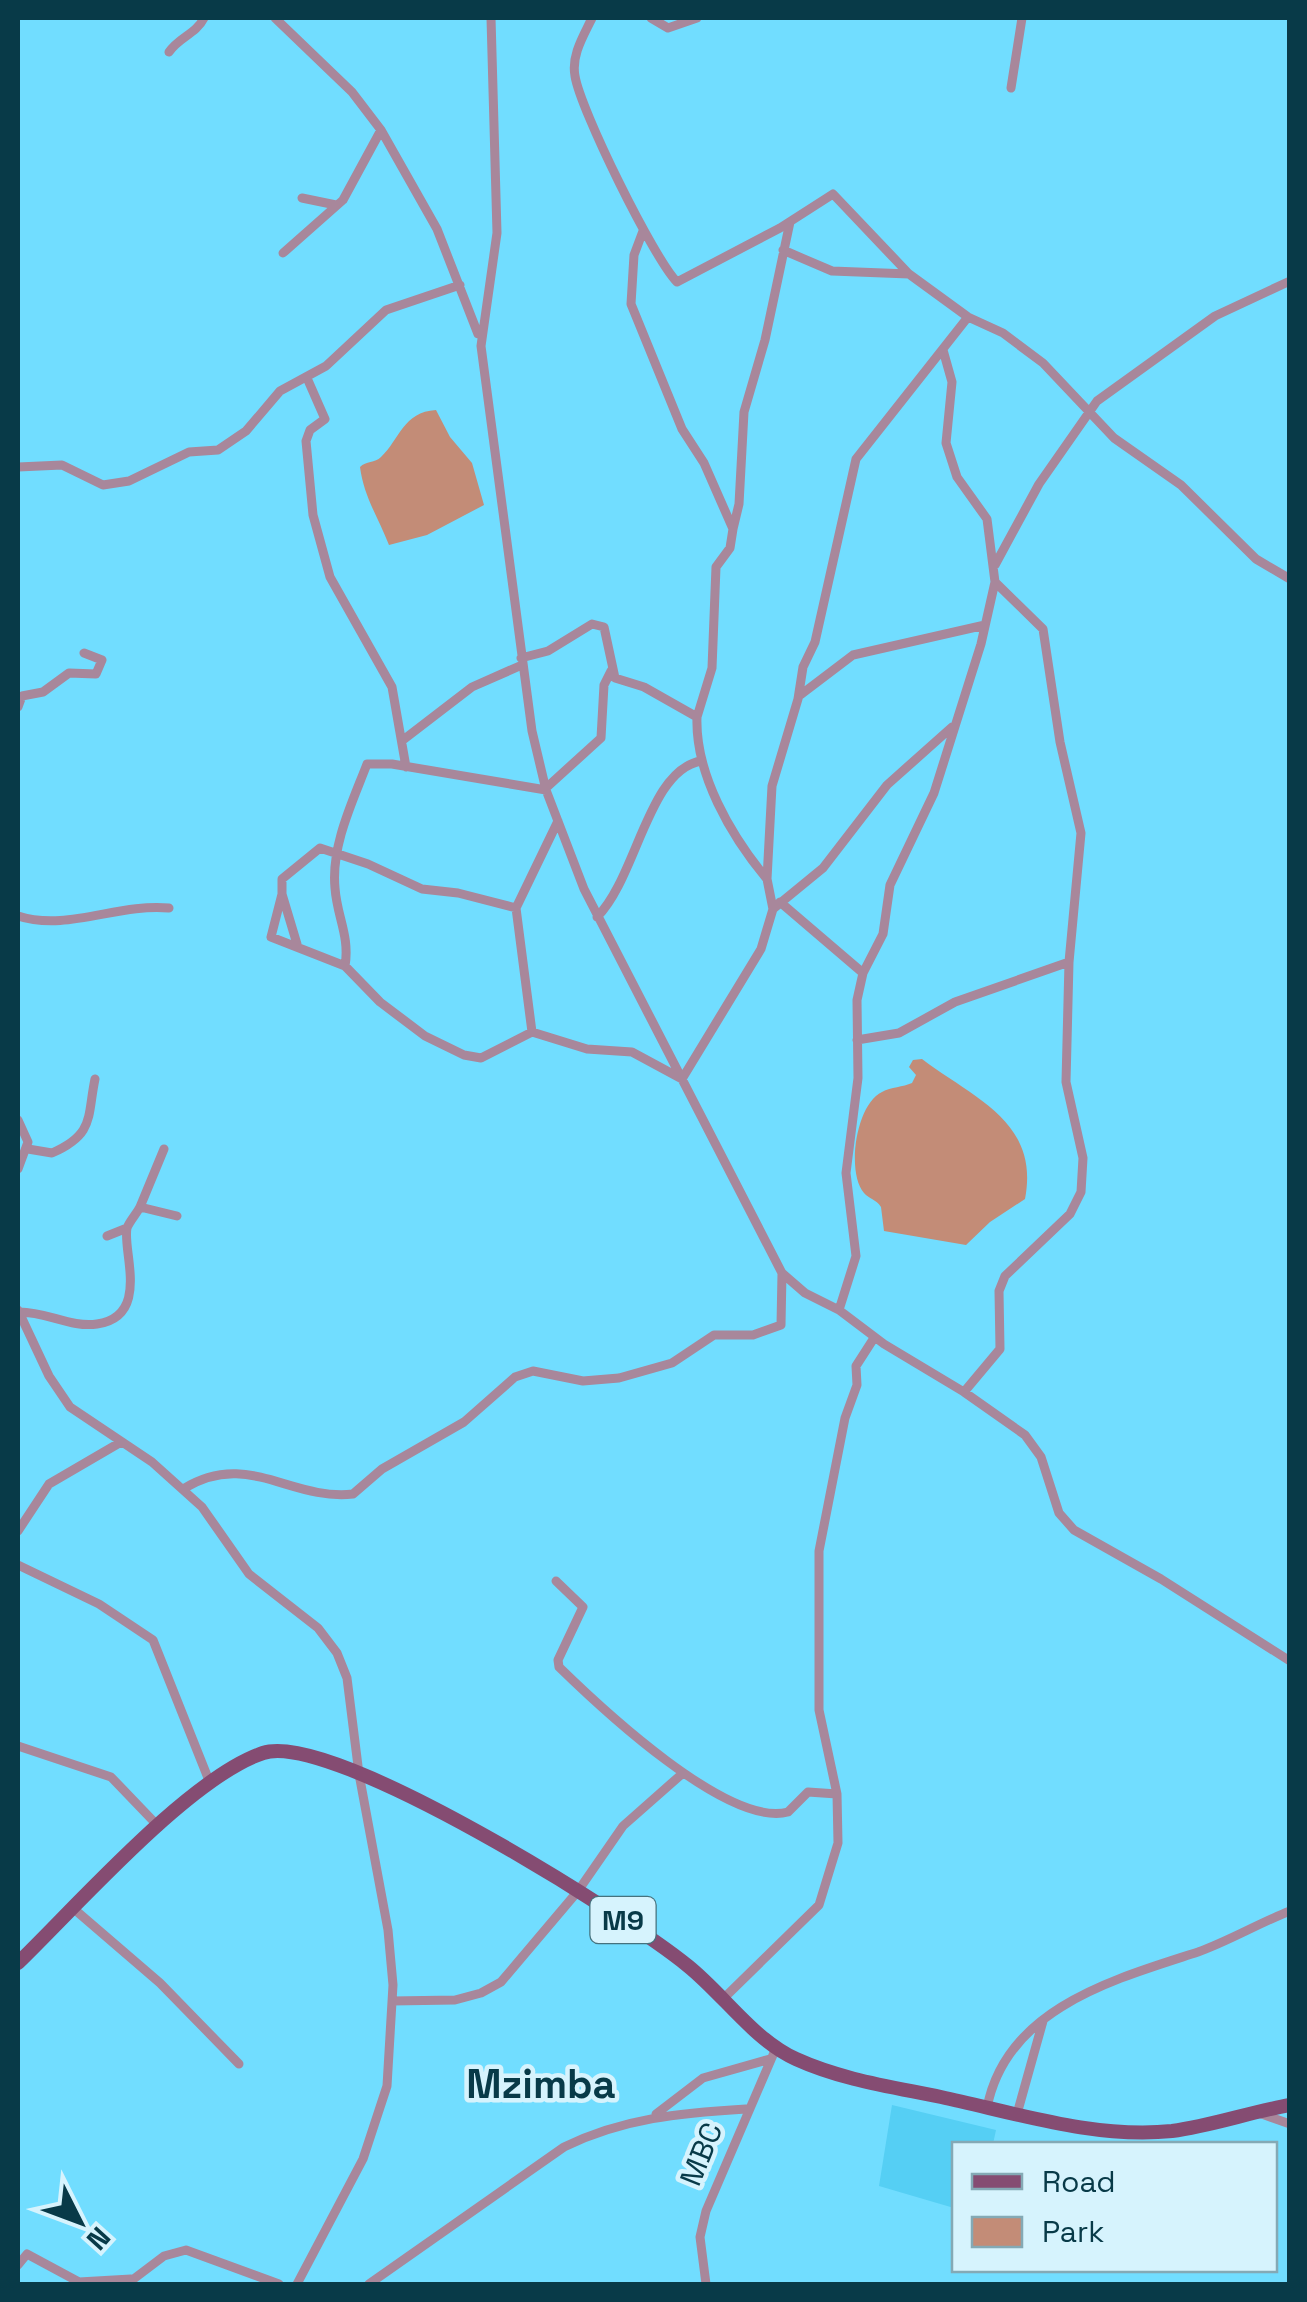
<svg xmlns="http://www.w3.org/2000/svg" width="1307" height="2302" viewBox="0 0 1307 2302" font-family="'Space Grotesk',sans-serif">
  <style>
    .built { fill: #55cff4 }
    .green { fill: #c38c77 }
    .lines { fill: none; stroke-linecap: round; stroke-linejoin: round }
    .minor { stroke: #a8879b; stroke-width: 9 }
    .primary { stroke: #854c72; stroke-width: 14 }
    .labels { text-anchor: middle; dominant-baseline: central; stroke-width: 9; stroke-linejoin: round; paint-order: stroke }
    .shield { fill: #d6f3fd; stroke: #46727e; stroke-width: 2.5 }
    .shield-label { font-size: 28px; font-weight: bold; fill: #083a48 }
    .street-label { font-size: 30px; fill: #083a48; stroke: #d6f3fd }
    .district-label { font-size: 40px; font-weight: bold; fill: #083a48; stroke: #d6f3fd }
  </style>
  <rect width="100%" height="100%" fill="#71ddff"/>
  <path class="built" d="M 892,2105 L 996,2130 L 993,2144 L 954,2144 L 954,2208 L 879,2186 Z"/>
  <path class="green" d="M 436,410 L 450,437 L 472,463 L 484,505 L 427,535 L 389,545 C 378,517 364,497 360,467 C 366,461 375,463 381,457 C 400,439 403,412 436,410 Z
    M 922,1059 C 973,1098 1040,1121 1025,1199 L 990,1222 L 966,1245 L 884,1231 L 881,1207 C 876,1199 869,1199 864,1193 C 846,1172 856,1104 882,1092 C 891,1087 903,1087 912,1083 L 916,1075 L 909,1067 L 913,1060 Z"/>
  <g class="lines">
    <path class="minor" d="M 275,18 L 352,92 L 381,130 L 437,229 L 478,334
      M 491,18 L 497,233 L 481,346 L 532,731 L 546,790 L 584,889 L 782,1273 L 805,1293 L 839,1310 L 884,1344 L 964,1392 L 1025,1435 L 1041,1457 L 1059,1513 L 1074,1530 L 1161,1579 L 1290,1661
      M 592,18 C 584,35 571,55 575,76 C 580,109 654,259 677,282 L 780,228 L 833,194 L 909,274 L 968,317 L 1003,333 L 1043,363 L 1114,438 L 1181,485 L 1256,559 L 1290,579
      M 651,18 L 668,28 L 697,18
      M 169,52 C 179,37 196,34 204,18
      M 1011,88 L 1022,18
      M 302,198 L 336,205
      M 643,231 L 634,255 L 631,304 L 682,429 L 704,463 L 733,529 L 730,548 L 716,567 L 712,668 L 697,717
      M 783,250 L 832,271 L 909,274
      M 283,253 L 343,200 L 381,130
      M 307,378 L 325,419 L 310,430 L 306,441 L 313,515 L 330,577 L 392,687 L 406,767
      M 18,467 L 62,465 L 103,485 L 129,481 L 189,452 L 218,450 L 246,431 L 280,391 L 326,366 L 386,310 L 460,285
      M 733,529 L 739,504 L 744,412 L 765,340 L 790,222
      M 995,565 L 1039,484 L 1097,401 L 1215,316 L 1290,281
      M 521,658 L 548,651 L 592,624 L 604,627 L 615,678 L 644,687 L 697,717 C 695,774 731,836 767,879
      M 799,696 L 853,655 L 985,625
      M 18,707 L 22,696 L 43,692 L 69,673 L 96,674 L 102,660 L 84,653
      M 403,740 L 472,687 L 522,665
      M 546,788 L 601,738 L 604,685 L 611,671
      M 558,821 L 516,908 L 532,1032 L 587,1049 L 632,1052 L 682,1079 L 761,949 L 773,909 L 767,879 L 772,786 L 798,699 L 803,667 L 815,642 L 856,459 L 968,317
      M 282,894 L 271,937 L 345,966 L 380,1002 L 425,1036 L 464,1055 L 481,1058 L 532,1032
      M 780,902 L 863,973
      M 773,909 L 823,868 L 887,785 L 952,727
      M 18,916 C 67,932 118,903 169,908
      M 597,917 C 637,877 648,770 701,761
      M 297,944 L 282,894 L 282,879 L 320,848 L 368,864 L 422,889 L 458,893 L 516,908
      M 345,966 C 350,936 337,917 335,888 C 331,846 352,803 367,764 L 392,764 L 546,790
      M 857,1040 L 899,1033 L 955,1002 L 1069,962
      M 18,1120 L 28,1142 L 18,1169
      M 28,1149 L 52,1153 C 95,1134 87,1117 95,1079
      M 140,1207 L 164,1149
      M 107,1236 L 127,1228
      M 18,1310 L 49,1376 L 70,1407 L 152,1462 L 202,1507 L 249,1574 L 318,1628 L 337,1653 L 347,1678 L 359,1774 L 388,1930 L 393,1985 L 387,2086 L 363,2159 L 297,2284
      M 839,1310 L 856,1256 L 846,1173 L 858,1078 L 857,1000 L 863,973 L 883,934 L 890,885 L 934,793 L 981,644 L 995,582 L 987,519 L 957,477 L 946,443 L 952,382 L 943,350
      M 18,1312 C 45,1311 71,1328 97,1324 C 151,1316 122,1251 127,1228 C 129,1222 137,1213 140,1207 L 177,1216
      M 964,1392 L 1000,1349 L 999,1291 L 1005,1276 L 1070,1214 L 1081,1192 L 1083,1158 L 1066,1082 L 1069,962 L 1081,833 L 1060,742 L 1043,629 L 995,582
      M 183,1489 C 247,1449 290,1501 353,1494 L 382,1469 L 464,1422 L 515,1377 L 533,1371 L 583,1381 L 619,1378 L 672,1363 L 714,1335 L 753,1335 L 781,1325 L 782,1273
      M 18,1531 L 49,1484 L 121,1442
      M 18,1565 L 99,1604 L 153,1640 L 210,1783
      M 556,1581 L 583,1607 L 558,1660 L 559,1667 C 600,1707 728,1828 788,1812 L 808,1792 L 837,1794
      M 18,1746 L 111,1777 L 159,1827
      M 74,1909 L 160,1983 L 239,2064
      M 724,1998 L 819,1905 L 838,1843 L 837,1794 L 819,1710 L 819,1551 L 845,1418 L 857,1385 L 856,1366 L 874,1338
      M 392,2001 L 455,2000 L 481,1993 L 501,1982 L 578,1891 L 623,1826 L 683,1773
      M 987,2108 C 1006,2008 1115,1979 1198,1952 C 1229,1941 1259,1923 1290,1911
      M 1259,2113 L 1290,2124
      M 656,2114 L 703,2078 L 770,2059
      M 1017,2114 L 1043,2021
      M 18,2265 L 27,2254 L 79,2282 L 131,2279
      M 127,2284 L 164,2256 L 186,2250 L 279,2284
      M 369,2284 L 564,2147 C 623,2118 681,2113 746,2109
      M 706,2284 L 700,2237 L 706,2211 L 776,2048"/>
    <path class="primary" d="M 18,1963 C 77,1906 189,1778 263,1753 C 332,1730 627,1916 688,1966 C 724,1995 754,2040 796,2059 C 842,2080 893,2087 941,2097 C 1016,2113 1095,2139 1172,2131 C 1211,2126 1250,2112 1290,2105"/>
  </g>
  <g class="labels">
    <rect class="shield" x="590.5" y="1897" width="65" height="46" rx="8"/>
    <g class="shield-label">
      <text x="623" y="1920">M9</text>
    </g>
    <g class="street-label">
      <text transform="translate(701 2154) rotate(-68)">MBC</text>
    </g>
    <g class="district-label">
      <text x="541" y="2084">Mzimba</text>
    </g>
  </g>
  <rect width="1307" height="2302" fill="none" stroke="#083a48" stroke-width="40"/>
  <rect x="952" y="2142" width="325" height="130" fill="#d6f3fd" stroke="#84a9b5" stroke-width="2.5"/>
  <rect x="972" y="2174" width="50" height="15" fill="#854c72" stroke="#84a9b5" stroke-width="2.5"/>
  <text x="1042" y="2192" font-size="30" fill="#083a48">Road</text>
  <rect x="972" y="2217" width="50" height="30" fill="#c38c77" stroke="#84a9b5" stroke-width="2.5"/>
  <text x="1042" y="2242" font-size="30" fill="#083a48">Park</text>
  <g transform="translate(80 2222) rotate(132)" stroke="#d6f3fd" stroke-width="8" paint-order="stroke">
  <path d="M0-8L18 38L0 25L-18 38Z" fill="#083a48"/>
  <text y="-15" font-size="28" font-weight="bold" text-anchor="middle" fill="#083a48">N</text>
  </g>
</svg>
